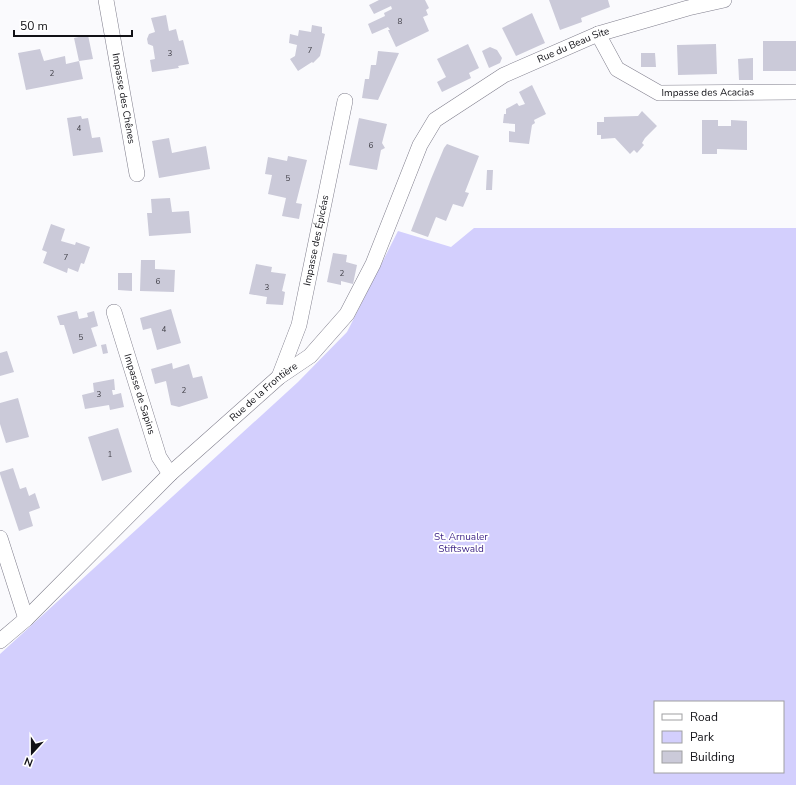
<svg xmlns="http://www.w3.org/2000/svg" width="796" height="785" viewBox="0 0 796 785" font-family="'Nunito Sans',sans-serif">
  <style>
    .green { fill: #d3cffd; fill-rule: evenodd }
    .building { fill: #cbcad9 }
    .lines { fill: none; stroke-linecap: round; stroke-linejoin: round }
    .minor-casing { stroke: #807f8d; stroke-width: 16 }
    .minor { stroke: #fff; stroke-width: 15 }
    .labels { text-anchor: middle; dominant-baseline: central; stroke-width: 3.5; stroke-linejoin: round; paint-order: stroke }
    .number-label { font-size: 8px; fill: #403f47 }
    .street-label { font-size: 10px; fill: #111116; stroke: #fff }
    .park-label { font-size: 10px; fill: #412989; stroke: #fff }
  </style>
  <rect width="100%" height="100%" fill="#fafafd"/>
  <path class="green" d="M 474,228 L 796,228 L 796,785 L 0,785 L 0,654 L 298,382 L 347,332 L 398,231 L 451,247 ZM 655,702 L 783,702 L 783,772 L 655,772 Z"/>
  <path class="building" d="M 379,0 L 425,0 L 429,8 L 426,10 L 428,15 L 423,17 L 429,31 L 396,47 L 388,30 L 390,30 L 388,27 L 372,34 L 368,24 L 385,16 L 384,13 L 392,9 L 391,6 L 374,14 L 369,5 Z
    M 549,0 L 608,0 L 610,7 L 581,18 L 582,22 L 560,30 Z
    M 532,13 L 545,43 L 516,56 L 502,28 Z
    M 166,15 L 169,31 L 176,29 L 179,41 L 183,40 L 189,64 L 178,66 L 179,68 L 152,72 L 150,60 L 155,59 L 153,46 L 148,44 L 147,39 L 149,34 L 155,32 L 151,18 Z
    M 312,25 L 322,27 L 322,33 L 325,34 L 320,56 L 313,63 L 312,62 L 298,71 L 290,59 L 295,56 L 297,45 L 289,43 L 290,34 L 298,36 L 299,30 L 311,32 Z
    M 88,35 L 93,59 L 79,61 L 74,38 Z
    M 763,41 L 796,41 L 796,71 L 763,71 Z
    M 468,44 L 479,68 L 469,73 L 471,78 L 442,92 L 437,82 L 446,77 L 437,59 Z
    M 716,44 L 717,74 L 678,75 L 677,45 Z
    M 490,47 L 497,50 L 502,58 L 500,63 L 489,68 L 482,51 Z
    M 40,49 L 44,61 L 65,56 L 66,64 L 79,61 L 83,79 L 26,90 L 18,53 Z
    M 378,51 L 399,53 L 378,100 L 362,98 L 365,79 L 369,79 L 371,65 L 376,65 Z
    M 641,53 L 655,53 L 656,67 L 641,67 Z
    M 753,58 L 753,80 L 739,80 L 738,59 Z
    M 532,85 L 546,114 L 534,120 L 535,123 L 532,125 L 529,144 L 509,142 L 509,131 L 515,132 L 515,124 L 503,123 L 504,114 L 506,114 L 506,109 L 517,103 L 519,106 L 525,104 L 519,92 Z
    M 642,111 L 657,126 L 645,138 L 642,143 L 644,145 L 637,153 L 634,150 L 630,154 L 615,138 L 601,139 L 601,135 L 597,135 L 597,122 L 604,122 L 604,117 L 638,116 Z
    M 81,116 L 82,119 L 88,118 L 92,138 L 100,137 L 103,152 L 73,156 L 67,118 Z
    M 359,118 L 387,124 L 382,143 L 385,148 L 381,150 L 377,170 L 349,165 Z
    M 702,120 L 718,120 L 718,126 L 731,126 L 731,120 L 747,121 L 747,150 L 717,149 L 717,154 L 702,154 Z
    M 169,138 L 172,153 L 206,146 L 210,169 L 159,178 L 152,141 Z
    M 447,144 L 479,156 L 465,192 L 469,193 L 463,207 L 453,204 L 446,221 L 436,217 L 428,237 L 411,231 L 431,179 L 444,148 Z
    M 288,156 L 307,160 L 296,203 L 302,204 L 299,219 L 282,216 L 286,198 L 268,194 L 272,175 L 265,174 L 268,157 L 287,161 Z
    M 487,170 L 493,170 L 492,190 L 486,190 Z
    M 170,198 L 172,212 L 189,211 L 191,233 L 149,236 L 147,213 L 152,213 L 151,199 Z
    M 51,224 L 65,229 L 61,241 L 75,245 L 76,242 L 90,247 L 84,264 L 81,263 L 78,272 L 68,268 L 67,273 L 43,263 L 47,252 L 42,250 Z
    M 333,253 L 347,255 L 346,262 L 357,265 L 353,284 L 341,281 L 341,285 L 327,282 Z
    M 141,260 L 155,260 L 155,269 L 175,270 L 174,292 L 140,291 Z
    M 256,264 L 272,267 L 271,272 L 286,274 L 282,291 L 285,292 L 283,305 L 266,304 L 267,297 L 249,294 Z
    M 118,273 L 132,273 L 132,291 L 118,290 Z
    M 171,309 L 181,343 L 157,350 L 151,328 L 143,330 L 140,318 Z
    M 77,311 L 79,319 L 88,317 L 87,313 L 94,311 L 98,326 L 91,328 L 97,346 L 73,354 L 64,325 L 60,325 L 57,316 Z
    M 106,344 L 108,353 L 103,354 L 101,345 Z
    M 7,351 L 14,372 L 0,376 L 0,353 Z
    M 172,363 L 173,369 L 189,364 L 193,378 L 202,376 L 208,398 L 179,407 L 171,405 L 166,381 L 155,384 L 151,369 Z
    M 114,379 L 115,390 L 112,390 L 113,395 L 121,393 L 124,407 L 110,410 L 109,405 L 85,409 L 82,395 L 94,392 L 93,383 Z
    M 18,398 L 29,437 L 6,443 L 0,424 L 0,403 Z
    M 118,428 L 132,472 L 102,481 L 88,437 Z
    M 13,468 L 20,489 L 26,487 L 29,496 L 35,493 L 40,508 L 29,512 L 33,526 L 19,531 L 0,474 L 0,472 Z"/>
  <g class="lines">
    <defs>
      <g id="minor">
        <path id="s1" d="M 106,0 L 137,174"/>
        <path id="s2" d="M 598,34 L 617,69 L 659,93 L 796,92"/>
        <path id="s3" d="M 114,312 L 159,457 L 170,474"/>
        <path id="s4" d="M 279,377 L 299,325 L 345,101"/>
        <path d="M 0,538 L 26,619"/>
        <path id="s5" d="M 0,641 L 26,619 L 170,474 L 279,377 L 310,356 L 347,314 L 373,264 L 420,145 L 435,120 L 504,75 L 598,34 L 688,8 L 724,0"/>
      </g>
    </defs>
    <use href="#minor" class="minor-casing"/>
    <use href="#minor" class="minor"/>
  </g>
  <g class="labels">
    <g class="number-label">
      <text x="400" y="21">8</text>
      <text x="310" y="50">7</text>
      <text x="170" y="53">3</text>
      <text x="52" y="73">2</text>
      <text x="79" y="128">4</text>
      <text x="371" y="145">6</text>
      <text x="288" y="178">5</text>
      <text x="66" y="257">7</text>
      <text x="342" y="273">2</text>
      <text x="158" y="281">6</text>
      <text x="267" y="287">3</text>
      <text x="164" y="329">4</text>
      <text x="81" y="337">5</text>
      <text x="184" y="390">2</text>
      <text x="99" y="394">3</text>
      <text x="110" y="454">1</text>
    </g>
    <g class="street-label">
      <text stroke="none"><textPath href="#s5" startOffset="849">Rue du Beau Site</textPath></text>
      <text stroke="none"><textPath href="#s2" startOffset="137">Impasse des Acacias</textPath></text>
      <text stroke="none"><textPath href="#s1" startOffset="100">Impasse des Chênes</textPath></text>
      <text stroke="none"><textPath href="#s4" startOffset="142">Impasse des Épicéas</textPath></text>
      <text stroke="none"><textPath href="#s5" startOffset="363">Rue de la Frontière</textPath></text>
      <text stroke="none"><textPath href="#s3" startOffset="86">Impasse de Sapins</textPath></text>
    </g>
    <g class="park-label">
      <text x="461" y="537">St. Arnualer<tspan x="461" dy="12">Stiftswald</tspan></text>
    </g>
  </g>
  <rect x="654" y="701" width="130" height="72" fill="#ffffff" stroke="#a0a0a2"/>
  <rect x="662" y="714" width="20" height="6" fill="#ffffff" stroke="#a0a0a2"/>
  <text x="690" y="721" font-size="12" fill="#111116">Road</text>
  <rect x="662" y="731" width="20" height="12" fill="#d3cffd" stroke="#a0a0a2"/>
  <text x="690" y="741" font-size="12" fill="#111116">Park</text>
  <rect x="662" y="751" width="20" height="12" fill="#cbcad9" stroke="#a0a0a2"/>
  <text x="690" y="761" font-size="12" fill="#111116">Building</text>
  <g transform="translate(32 753) rotate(201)" stroke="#ffffff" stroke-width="3" paint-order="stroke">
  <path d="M0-3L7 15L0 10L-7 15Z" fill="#111116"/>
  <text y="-6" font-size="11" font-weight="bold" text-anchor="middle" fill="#111116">N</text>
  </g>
  <path d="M14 30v6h118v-6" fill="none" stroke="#111116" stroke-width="2"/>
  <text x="20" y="30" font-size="12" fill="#111116" stroke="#ffffff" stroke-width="3" paint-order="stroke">50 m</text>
</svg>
